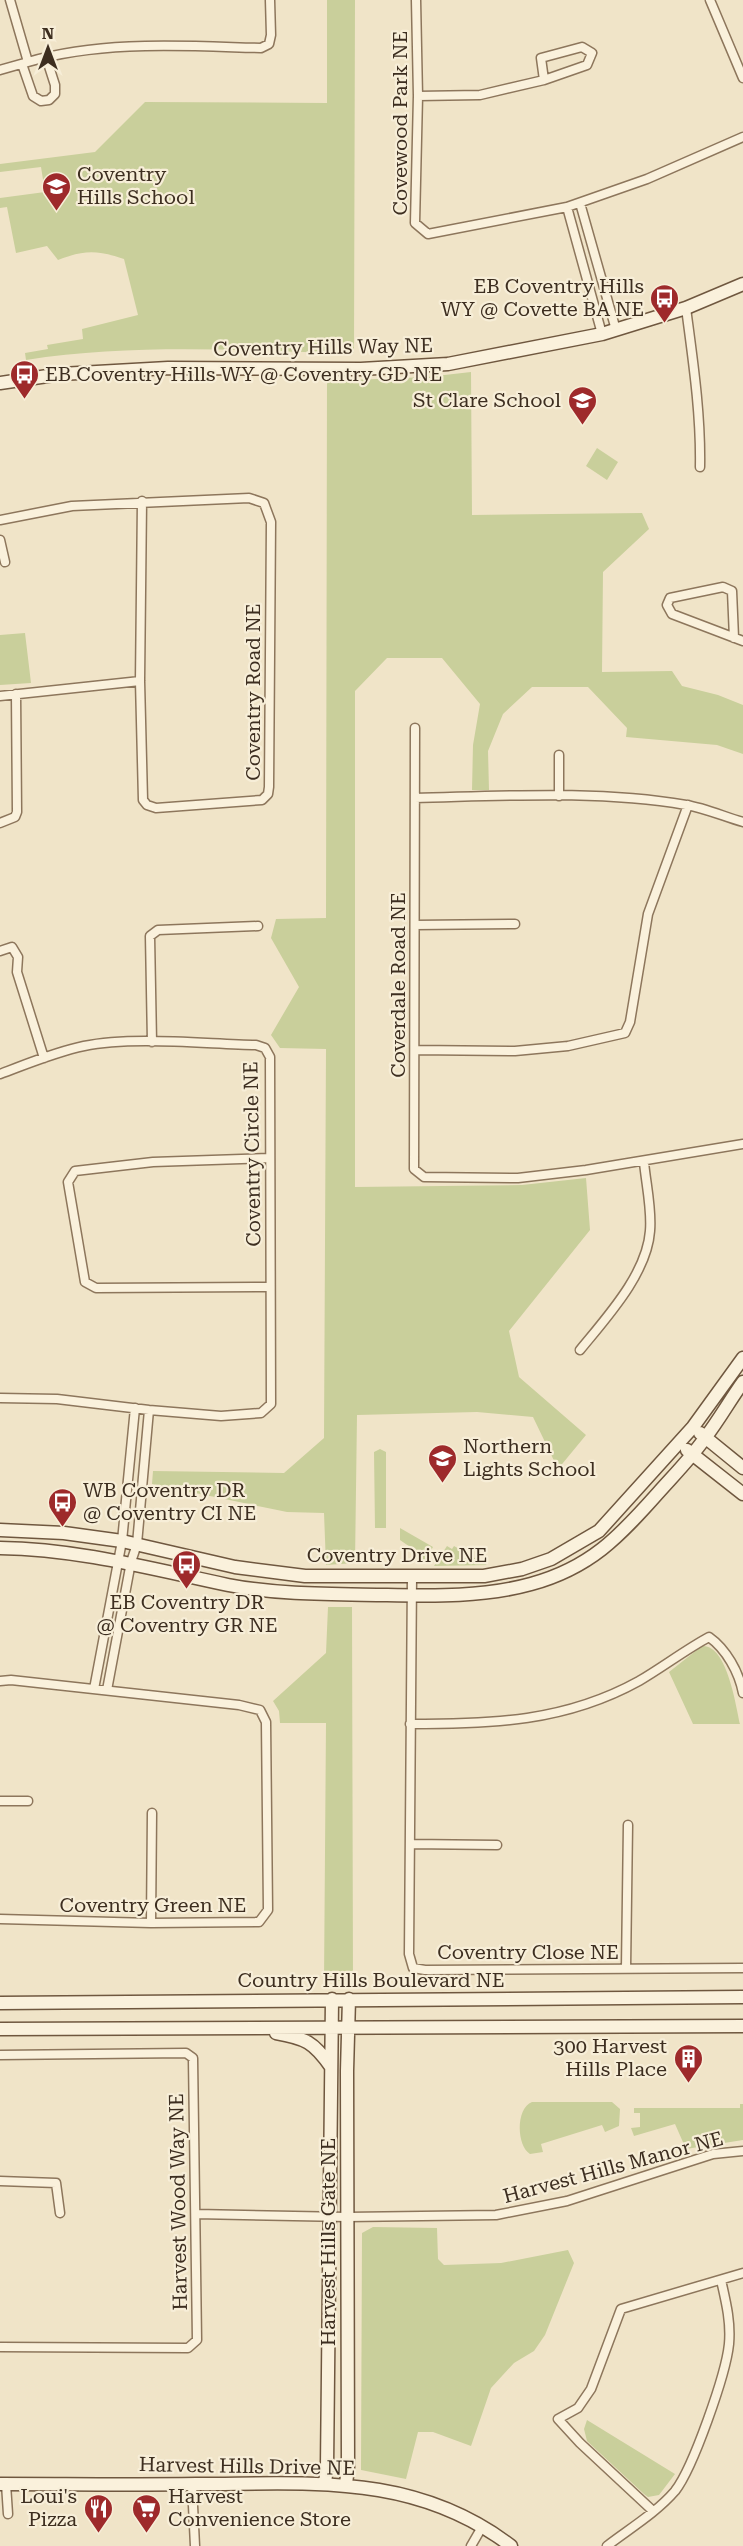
<svg xmlns="http://www.w3.org/2000/svg" width="743" height="2546" viewBox="0 0 743 2546" font-family="'Roboto Serif',serif">
  <style>
    .green { fill: #c9cf9b }
    .lines { fill: none; stroke-linecap: round; stroke-linejoin: round }
    .street-casing { stroke: #8d765c; stroke-width: 11 }
    .secondary-casing { stroke: #6f573f; stroke-width: 15 }
    .street { stroke: #faf1dc; stroke-width: 8 }
    .secondary { stroke: #faf1dc; stroke-width: 12 }
    .labels { text-anchor: middle; dominant-baseline: central; stroke-width: 4.5; stroke-linejoin: round; paint-order: stroke }
    .street-label { font-size: 20px; fill: #3d2e20; stroke: #f7eed8 }
    .poi-label { font-size: 20px; fill: #3d2e20; stroke: #f7eed8; text-anchor: start }
  </style>
  <rect width="100%" height="100%" fill="#f0e4c8"/>
  <path class="green" d="M 327,0 L 355,0 L 354,353 C 245,351 134,343 26,360 L 25,353 L 48,349 L 47,345 L 83,339 L 82,329 L 138,315 L 124,259 C 97,250 84,250 58,260 L 47,246 L 16,253 L 7,207 L 0,208 L 0,198 L 45,192 L 41,167 L 0,172 L 0,164 L 95,152 L 145,102 L 327,103 Z
    M 471,372 L 472,515 L 642,513 L 649,529 L 603,572 L 602,672 L 672,671 L 682,686 L 718,695 L 743,705 L 743,754 L 717,745 L 626,737 L 627,728 L 588,687 L 532,687 L 503,714 L 488,751 L 489,790 L 472,790 L 473,745 L 480,704 L 442,658 L 387,658 L 355,691 L 355,1187 L 522,1185 L 586,1178 L 590,1230 L 509,1331 L 519,1377 L 586,1435 L 558,1469 L 533,1417 L 477,1412 L 357,1415 L 355,1563 L 326,1565 L 324,1513 L 287,1512 L 152,1484 L 153,1471 L 284,1473 L 324,1438 L 326,1049 L 280,1048 L 271,1035 L 299,987 L 271,938 L 276,919 L 326,918 L 327,381 L 427,377 Z
    M 597,448 L 618,462 L 607,480 L 586,466 Z
    M 25,633 L 31,683 L 0,685 L 0,635 Z
    M 380,1449 L 386,1452 L 386,1528 L 375,1528 L 374,1452 Z
    M 400,1528 L 433,1547 L 423,1563 L 416,1563 L 413,1549 L 400,1540 Z
    M 447,1546 L 452,1549 L 454,1546 L 487,1565 L 434,1566 Z
    M 328,1607 L 352,1607 L 353,1980 L 324,1982 L 326,1723 L 280,1723 L 279,1711 L 273,1701 L 326,1653 Z
    M 702,1646 C 727,1644 736,1706 740,1724 L 693,1724 L 669,1672 Z
    M 532,2102 L 612,2102 L 620,2109 L 619,2126 L 605,2132 L 602,2125 L 541,2144 L 543,2152 L 530,2154 C 516,2145 516,2108 532,2102 Z
    M 740,2104 L 743,2104 L 743,2140 L 686,2149 L 675,2124 L 634,2136 L 631,2128 L 640,2127 L 640,2113 L 634,2113 L 634,2108 L 740,2108 Z
    M 373,2227 L 437,2228 L 438,2259 L 444,2265 L 501,2263 L 568,2250 L 574,2263 L 545,2335 L 534,2351 L 514,2363 L 491,2388 L 471,2446 L 433,2432 L 418,2432 L 406,2479 L 361,2470 L 362,2233 Z
    M 587,2420 L 675,2474 L 659,2495 L 648,2497 L 644,2494 L 587,2441 L 584,2429 Z"/>
  <g class="lines">
    <defs>
      <path id="street" d="M 416,0 L 418,96 L 415,223 L 428,234 L 567,207 L 647,179 L 743,137
        M 710,0 L 743,78
        M 28,62 C 103,40 184,46 261,48 L 269,44 L 271,35 L 270,0
        M 22,64 L 33,96 L 41,101 L 49,100 L 55,94 L 55,85 L 46,57
        M 0,70 L 28,62 L 10,0
        M 418,96 L 480,95 L 544,80 L 541,58 L 582,47 L 592,53 L 587,65 L 544,80
        M 580,203 L 616,330
        M 567,207 L 602,334
        M 686,308 C 693,361 701,414 700,467
        M 0,520 L 72,506 L 249,498 L 264,503 L 271,522 L 269,787 L 268,794 L 262,800 L 156,808 L 147,805 L 143,800 L 140,681 L 142,501
        M 0,540 L 5,562
        M 734,638 L 732,591 L 723,587 L 670,598 L 667,605 L 672,614 L 743,641
        M 0,696 L 140,681
        M 415,728 L 414,1169 L 424,1177 L 518,1178 L 586,1170 L 743,1144
        M 559,755 L 559,796
        M 415,798 C 504,796 597,790 686,805 C 705,808 725,817 743,822
        M 0,823 L 15,817 L 17,812 L 16,694
        M 415,925 L 515,924
        M 0,951 L 12,947 L 18,957 L 17,972 L 44,1058
        M 152,1042 L 150,936 L 158,930 L 258,926
        M 415,1050 L 515,1051 L 568,1046 L 625,1033 L 630,1022 L 648,914 L 688,805
        M 0,1074 C 27,1064 55,1052 84,1046 C 133,1036 205,1044 256,1045 L 265,1048 L 270,1057 L 271,1404 L 261,1413 L 221,1416 L 149,1410 L 57,1399 L 0,1398
        M 269,1158 L 153,1162 L 75,1171 L 68,1182 L 85,1282 L 96,1288 L 270,1287
        M 580,1350 C 606,1318 647,1274 650,1231 C 652,1209 646,1184 644,1162
        M 412,1576 L 409,1954 L 413,1968 L 425,1970 L 743,1968
        M 0,1681 L 11,1680 L 239,1705 L 260,1710 L 266,1722 L 268,1910 L 259,1922 L 151,1923 L 0,1919
        M 94,1689 L 122,1541 L 135,1408
        M 107,1690 L 131,1562 L 137,1544 L 149,1410
        M 410,1724 C 492,1724 565,1722 639,1681 C 663,1667 685,1650 709,1637 C 726,1649 739,1672 743,1693
        M 0,1801 L 28,1801
        M 410,1844 L 497,1845
        M 151,1923 L 152,1813
        M 626,1968 L 628,1825
        M 0,2055 L 186,2053 L 193,2058 L 197,2340 L 188,2348 L 0,2347
        M 0,2181 L 56,2183 L 60,2213
        M 196,2214 L 347,2217 L 496,2215 L 567,2201 L 713,2154 L 743,2151
        M 6,2484 L 8,2514
        M 192,2485 L 195,2546
        M 653,2511 L 580,2443 L 558,2419 L 578,2408 L 591,2389 L 621,2309 L 743,2273
        M 471,2546 L 482,2527
        M 607,2546 C 629,2529 656,2513 675,2491 C 693,2468 726,2374 729,2344 C 731,2322 726,2302 721,2280"/>
      <path id="secondary" d="M 0,383 L 61,374 L 168,368 L 361,369 L 448,364 L 602,334 L 686,308 L 743,284
        M 700,1433 L 743,1468
        M 687,1450 L 743,1494
        M 0,1530 L 64,1533 L 122,1541 L 235,1567 L 305,1576 L 484,1576 L 522,1569 L 551,1559 L 599,1531 L 693,1427 L 743,1358
        M 0,1548 C 78,1549 152,1569 228,1585 C 280,1595 334,1594 387,1595 C 435,1596 484,1597 531,1584 C 590,1568 619,1537 658,1493 C 674,1475 691,1458 705,1438 C 719,1420 730,1400 743,1382
        M 0,2003 L 743,1997
        M 0,2029 L 743,2026
        M 276,2033 C 305,2038 314,2042 331,2067
        M 325,2483 L 327,2467 L 332,1999
        M 0,2484 C 65,2484 131,2485 196,2484 C 309,2484 414,2472 511,2546
        M 346,2484 L 348,2467 L 347,2071 L 349,1999"/>
    </defs>
    <use href="#street" class="street-casing"/>
    <use href="#secondary" class="secondary-casing"/>
    <use href="#street" class="street"/>
    <use href="#secondary" class="secondary"/>
  </g>
  <defs>
    <symbol id="school-pin" viewBox="-11 -11 22 30"><path d="M0 17L-7.5 6A9.5 9.5 0 1 1 7.5 6Z" fill="#9e2a2b" stroke="#f7eed8"/><path d="M0-5L7-2L0 1L-7-2ZM-4 1L0 2.5L4 1V4Q0 6-4 4Z" fill="#fff"/></symbol>
    <symbol id="bus-pin" viewBox="-11 -11 22 30"><path d="M0 17L-7.5 6A9.5 9.5 0 1 1 7.5 6Z" fill="#9e2a2b" stroke="#f7eed8"/><path d="M-5-6H5V4H4V6H2V4H-2V6H-4V4H-5ZM-3.5-4V0h7V-4ZM-3.5 1.2v1.5H-2V1.2ZM2 1.2v1.5H3.5V1.2Z" fill="#fff"/></symbol>
    <symbol id="building-pin" viewBox="-11 -11 22 30"><path d="M0 17L-7.5 6A9.5 9.5 0 1 1 7.5 6Z" fill="#9e2a2b" stroke="#f7eed8"/><path d="M-4-6H4V6H1V3H-1V6H-4ZM-2.5-4.3h1.7v1.8h-1.7ZM.8-4.3h1.7v1.8H.8ZM-2.5-1h1.7V.8h-1.7ZM.8-1h1.7V.8H.8Z" fill="#fff"/></symbol>
    <symbol id="restaurant-pin" viewBox="-11 -11 22 30"><path d="M0 17L-7.5 6A9.5 9.5 0 1 1 7.5 6Z" fill="#9e2a2b" stroke="#f7eed8"/><path d="M-5-6h1v4h1v-4h1v4h1v-4h1v5L-1.5 .5V6h-2V.5L-5-1ZM5-6V6H3V1.5H1.5Q1.5-4 5-6Z" fill="#fff"/></symbol>
    <symbol id="supermarket-pin" viewBox="-11 -11 22 30"><path d="M0 17L-7.5 6A9.5 9.5 0 1 1 7.5 6Z" fill="#9e2a2b" stroke="#f7eed8"/><path d="M-6-5.5h2.5l.6 2H6L4.5 2H-2.5L-4.4-4H-6ZM-1.5 3.2a1.3 1.3 0 1 0 .1 0ZM3 3.2a1.3 1.3 0 1 0 .1 0Z" fill="#fff"/></symbol>
  </defs>
  <g fill-rule="evenodd">
    <use href="#school-pin" x="40" y="170" width="33" height="45"/>
    <use href="#bus-pin" x="648" y="282" width="33" height="45"/>
    <use href="#bus-pin" x="8" y="358" width="33" height="45"/>
    <use href="#school-pin" x="566" y="384" width="33" height="45"/>
    <use href="#school-pin" x="426" y="1442" width="33" height="45"/>
    <use href="#bus-pin" x="46" y="1486" width="33" height="45"/>
    <use href="#bus-pin" x="170" y="1548" width="33" height="45"/>
    <use href="#building-pin" x="672" y="2042" width="33" height="45"/>
    <use href="#restaurant-pin" x="82" y="2492" width="33" height="45"/>
    <use href="#supermarket-pin" x="130" y="2492" width="33" height="45"/>
  </g>
  <g class="labels">
    <g class="street-label">
      <text transform="translate(400 123) rotate(-90)">Covewood Park NE</text>
      <text transform="translate(323 347) rotate(-1)">Coventry Hills Way NE</text>
      <text transform="translate(253 692) rotate(-90)">Coventry Road NE</text>
      <text transform="translate(398 985) rotate(-90)">Coverdale Road NE</text>
      <text transform="translate(252 1154) rotate(-91)">Coventry Circle NE</text>
      <text x="397" y="1555">Coventry Drive NE</text>
      <text x="153" y="1905">Coventry Green NE</text>
      <text x="528" y="1952">Coventry Close NE</text>
      <text x="371" y="1980">Country Hills Boulevard NE</text>
      <text transform="translate(613 2167) rotate(-15)">Harvest Hills Manor NE</text>
      <text transform="translate(178 2202) rotate(-91)">Harvest Wood Way NE</text>
      <text transform="translate(328 2242) rotate(-90)">Harvest Hills Gate NE</text>
      <text transform="translate(247 2466) rotate(1)">Harvest Hills Drive NE</text>
    </g>
    <g class="poi-label">
      <text x="77" y="174">Coventry<tspan x="77" dy="23">Hills School</tspan></text>
      <text x="644" y="286" text-anchor="end">EB Coventry Hills<tspan x="644" dy="23">WY @ Covette BA NE</tspan></text>
      <text x="45" y="374">EB Coventry Hills WY @ Coventry GD NE</text>
      <text x="561" y="400" text-anchor="end">St Clare School</text>
      <text x="463" y="1446">Northern<tspan x="463" dy="23">Lights School</tspan></text>
      <text x="83" y="1490">WB Coventry DR<tspan x="83" dy="23">@ Coventry CI NE</tspan></text>
      <text x="187" y="1602" text-anchor="middle">EB Coventry DR<tspan x="187" dy="23">@ Coventry GR NE</tspan></text>
      <text x="667" y="2046" text-anchor="end">300 Harvest<tspan x="667" dy="23">Hills Place</tspan></text>
      <text x="77" y="2496" text-anchor="end">Loui's<tspan x="77" dy="23">Pizza</tspan></text>
      <text x="168" y="2496">Harvest<tspan x="168" dy="23">Convenience Store</tspan></text>
    </g>
  </g>
  <g transform="translate(48 48)" stroke="#f7eed8" stroke-width="4.5" paint-order="stroke">
  <path d="M0-4.5L10 22L0 15L-10 22Z" fill="#3d2e20"/>
  <text y="-9" font-size="16" font-weight="bold" text-anchor="middle" fill="#3d2e20">N</text>
  </g>
</svg>
